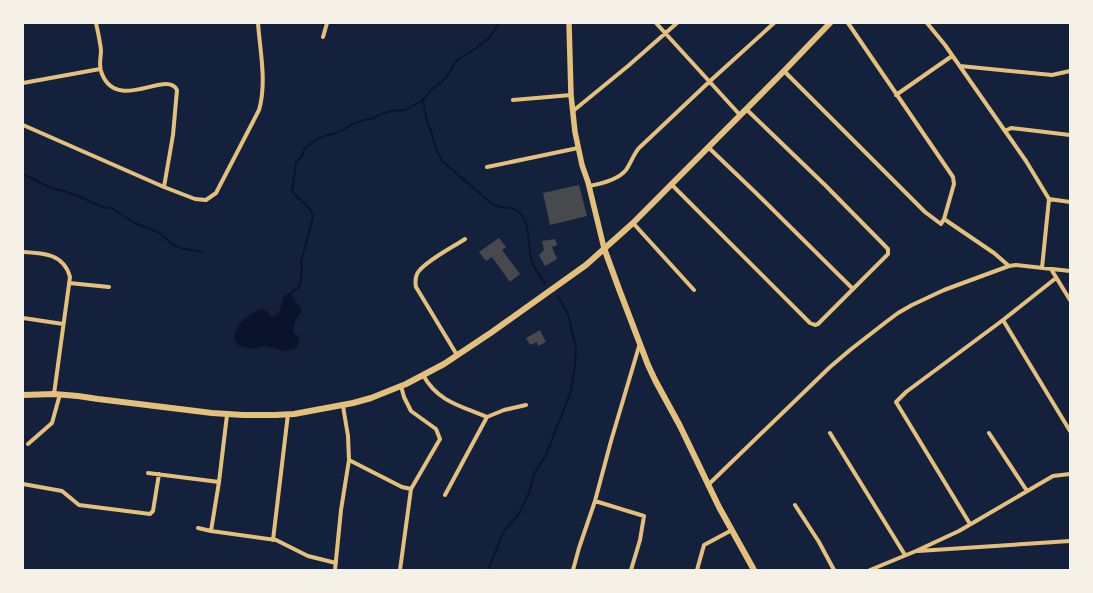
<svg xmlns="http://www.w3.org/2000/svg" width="1093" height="593" viewBox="0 0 1093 593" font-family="'Varela Round',sans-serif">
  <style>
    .water { fill: #0b132b }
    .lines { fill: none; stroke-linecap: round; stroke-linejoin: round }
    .stream { stroke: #0b132b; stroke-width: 2 }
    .building { fill: #48494c }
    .minor { stroke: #e5c07b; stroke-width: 4 }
    .secondary { stroke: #e5c07b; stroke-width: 5.5 }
    .primary { stroke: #e5c07b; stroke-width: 6 }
  </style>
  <rect width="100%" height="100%" fill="#14213d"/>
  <path class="water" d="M 291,293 L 295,301 L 301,307 L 302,311 C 297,317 294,323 293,332 L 299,337 L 298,346 L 295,349 L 286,351 L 265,346 L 253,349 L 239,346 L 234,339 C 235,333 236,328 239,324 C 242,320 258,308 263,309 C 266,310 269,314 272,317 L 276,316 L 280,309 L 284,296 L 287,294 Z"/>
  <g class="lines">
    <path class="stream" d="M 423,100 L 427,123 L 431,131 L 436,149 L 442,161 L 492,204 C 495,205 498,206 501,207 C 506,208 512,207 516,210 C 532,219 527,246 532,262 C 535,269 540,277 545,283
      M 23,174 L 49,187 L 73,194 L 103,207 L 111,208 L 116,211 L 135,223 L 158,232 L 175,246 L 185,249 L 203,252
      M 291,293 L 298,288 L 300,284 L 302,271 L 301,262 L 313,217 C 312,205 298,201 292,191 L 296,162 L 302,156 L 305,148 L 319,138 L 339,132 L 353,124 L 361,121 L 374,118 L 381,114 L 395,110 L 400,111 L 407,109 L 423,100 L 431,90 L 445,79 L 450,72 L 454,64 L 460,58 L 475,49 L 489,38 L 499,23
      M 488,570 L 504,531 L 519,514 L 529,493 L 534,474 L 546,455 L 571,391 L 575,365 L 576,348 L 568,314 L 558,296"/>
  </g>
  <path class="building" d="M 579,185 L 587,216 L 550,225 L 543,193 Z
    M 499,238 L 506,247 L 502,250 L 520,274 L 510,282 L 492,257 L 486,261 L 479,252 Z
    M 555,239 L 557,245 L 552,247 L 557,259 L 545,266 L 539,255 L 544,250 L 542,241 Z
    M 540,330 L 546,342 L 538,346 L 537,342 L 530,345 L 526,338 Z"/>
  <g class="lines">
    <path class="minor" d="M 96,23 C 98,32 100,41 101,50 C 101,59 98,66 102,74 C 118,113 167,69 177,90 L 173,135 L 164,187
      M 656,23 L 740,115
      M 927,23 L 945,45 L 1005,131 L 1026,161 L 1049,199
      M 323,37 L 327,23
      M 960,66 L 1052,75 L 1070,71
      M 784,71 L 925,212 L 941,224 L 944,219 L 954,184 L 953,177 L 848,23
      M 23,83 L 100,69
      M 896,95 L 952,56
      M 513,100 L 571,95
      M 573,111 L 628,66 L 677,23
      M 23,125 L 164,187 L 195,199 L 206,200 L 216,193 L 259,110 C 267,82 260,51 258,23
      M 1005,131 L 1011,128 L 1070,135
      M 708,147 L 755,192 L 853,289
      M 487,167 L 578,148
      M 671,184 L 810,323 L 815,325 L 818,324 L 888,254 L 888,249 L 825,185 L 746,109
      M 589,186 C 600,184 618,180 626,170 C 631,163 633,155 639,148 L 709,82 L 774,23
      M 1049,199 L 1070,202
      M 944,219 L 994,253 L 1009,266
      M 633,223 L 694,290
      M 23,252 C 44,253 64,254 70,277 L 54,394
      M 1042,268 L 1049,199
      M 1051,269 L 1070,300
      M 69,283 L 109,287
      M 23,318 L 63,324
      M 1003,320 L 1070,431
      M 457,355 L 416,287 C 415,282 415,279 417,274 C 422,263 453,247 465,239
      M 423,375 C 438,402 461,406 487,417
      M 830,433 L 905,555
      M 989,433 L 1027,491
      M 28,444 L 52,423 L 60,394
      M 349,460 L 402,487 L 411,489
      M 148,473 L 219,482
      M 23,484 L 62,491 L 79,505 L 150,514 L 153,511 L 159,474
      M 708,485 L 830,367 L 850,350 L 886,322 L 898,313 L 912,305 L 944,290 L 1009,266 L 1016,265 L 1070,271
      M 445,495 L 487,417 L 504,410 L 526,405
      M 595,501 L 644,516 L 640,540 L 631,570
      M 795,505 L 819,542 L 834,570
      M 970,524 L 896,402 L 906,392 L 1003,320 L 1056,278
      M 198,528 L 211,531 L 276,540 L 308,556 L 336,563
      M 211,531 L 219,482 L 227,415
      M 273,540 L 288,414
      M 918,551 L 1070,541
      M 335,570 L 341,510 L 349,460 L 348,436 L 343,406
      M 400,570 L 411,489 L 440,439 L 436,429 L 411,411 L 404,397 L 401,386
      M 573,570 L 579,548 L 595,501 L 611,441 L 640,343
      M 697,570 L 704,545 L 732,530
      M 870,570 L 916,551 L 959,531 L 1053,476 L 1070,474"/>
    <path class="secondary" d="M 569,23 L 571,95 L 575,132 L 582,165 L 588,182 L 604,248"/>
    <path class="primary" d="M 604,248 L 619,289 L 648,365 L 655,380 L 680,426 L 719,507 L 754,570
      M 23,395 L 54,394 L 78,396 L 98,399 L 212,413 L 243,415 L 275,415 L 294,414 L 353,403 L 371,398 L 406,384 L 444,364 L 492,332 L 586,265 L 633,223 L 784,71 L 830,23"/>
  </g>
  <rect width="1093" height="593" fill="none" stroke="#f6f1e7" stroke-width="48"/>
</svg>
